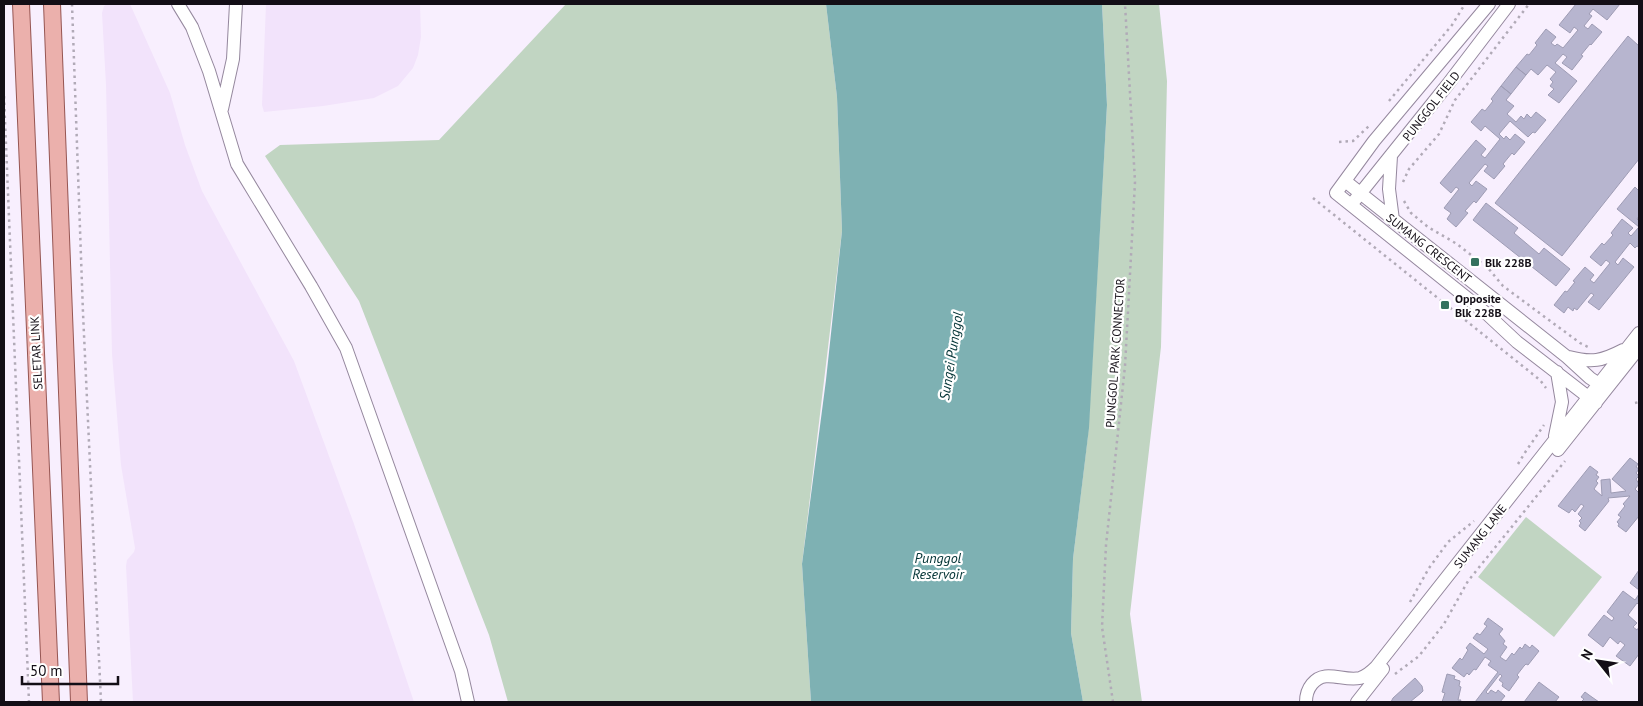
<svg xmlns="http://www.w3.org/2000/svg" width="1643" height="706" viewBox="0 0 1643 706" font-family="'PT Sans',sans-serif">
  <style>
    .built { fill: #f2e3fb }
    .green { fill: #c1d5c2 }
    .water { fill: #7eb1b3 }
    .building { fill: #b7b5cf; stroke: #9e9cb4 }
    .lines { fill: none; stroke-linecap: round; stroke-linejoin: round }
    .minor-casing { stroke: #95889e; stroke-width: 14 }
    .major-casing { stroke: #965653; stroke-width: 18 }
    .path { stroke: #b1aab7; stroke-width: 2.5; stroke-dasharray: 2.5 4; stroke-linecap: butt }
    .minor { stroke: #fff; stroke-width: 12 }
    .major { stroke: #ebb0ac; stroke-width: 16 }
    .poi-dot { fill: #34725e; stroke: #fff; stroke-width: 2 }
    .labels { text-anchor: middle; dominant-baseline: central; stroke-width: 4.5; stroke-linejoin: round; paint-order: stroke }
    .street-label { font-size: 12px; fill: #130e16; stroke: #fff }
    .poi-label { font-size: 12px; font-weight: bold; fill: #130e16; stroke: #fff; text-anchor: start }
    .water-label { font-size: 14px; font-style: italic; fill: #003234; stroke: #fff }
  </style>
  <rect width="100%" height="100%" fill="#f8effe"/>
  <path class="built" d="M 107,4 L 130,4 L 170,93 L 185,145 L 202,191 L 294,361 L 354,524 L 414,702 L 133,702 L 126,566 L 127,560 L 134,552 L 135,548 L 121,465 L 112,354 L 106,85 L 102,13 L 104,6 Z
    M 266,4 L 420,4 L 421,37 L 418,55 L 413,68 L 398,86 L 374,98 L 323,106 L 264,112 L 262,105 Z"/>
  <path class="green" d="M 566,4 L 826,4 L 837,97 L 842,231 L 802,564 L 811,702 L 508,702 L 489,635 L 359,301 L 265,156 L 280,145 L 439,140 Z
    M 1102,4 L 1159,4 L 1167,81 L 1161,347 L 1130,614 L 1142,702 L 1083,702 L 1071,633 L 1073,559 L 1088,435 L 1107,105 Z
    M 1526,517 L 1602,577 L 1554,637 L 1478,577 Z"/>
  <path class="water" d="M 826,4 L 1102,4 L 1107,105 L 1089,428 L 1073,559 L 1071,633 L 1083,702 L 811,702 L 802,564 L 826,380 L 842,231 L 837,97 Z"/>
  <path class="building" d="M 1576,4 L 1620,4 L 1607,20 L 1593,9 L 1589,14 L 1592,16 L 1584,26 L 1588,29 L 1592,24 L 1602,32 L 1591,45 L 1590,44 L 1581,55 L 1583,56 L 1572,70 L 1562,63 L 1567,57 L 1563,54 L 1555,63 L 1577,81 L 1559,103 L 1548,95 L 1554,89 L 1550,86 L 1553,82 L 1550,79 L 1556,72 L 1547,65 L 1538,75 L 1531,69 L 1526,75 L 1516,67 L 1527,54 L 1529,55 L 1537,45 L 1535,43 L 1546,29 L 1556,37 L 1551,43 L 1555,46 L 1557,44 L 1563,48 L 1578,30 L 1574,27 L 1570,33 L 1559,25 Z
    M 1628,36 L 1639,46 L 1639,159 L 1562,256 L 1495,203 Z
    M 1516,67 L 1526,75 L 1511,94 L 1501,86 Z
    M 1501,86 L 1511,94 L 1506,100 L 1514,106 L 1507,114 L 1516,122 L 1521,116 L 1524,119 L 1527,114 L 1531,118 L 1536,112 L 1546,120 L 1535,133 L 1533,132 L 1528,137 L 1510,121 L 1499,134 L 1504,139 L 1506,136 L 1510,140 L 1515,134 L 1525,142 L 1514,155 L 1512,153 L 1503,164 L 1505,166 L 1494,179 L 1484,171 L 1488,166 L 1485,164 L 1469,183 L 1472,186 L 1476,181 L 1487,189 L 1476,203 L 1474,201 L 1465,211 L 1468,213 L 1456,227 L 1447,219 L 1451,213 L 1444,208 L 1459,189 L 1456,187 L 1451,193 L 1440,183 L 1476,140 L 1486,149 L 1481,155 L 1485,158 L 1500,139 L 1485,126 L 1481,131 L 1471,122 L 1482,109 L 1485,111 L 1493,101 L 1491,99 Z
    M 1635,187 L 1639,191 L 1639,216 L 1637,219 L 1639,221 L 1639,247 L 1637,246 L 1635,248 L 1630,243 L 1615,262 L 1618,265 L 1623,258 L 1634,267 L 1599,310 L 1588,302 L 1594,295 L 1591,293 L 1577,310 L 1574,308 L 1573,311 L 1568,307 L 1564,313 L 1554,305 L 1565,291 L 1567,292 L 1575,282 L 1573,281 L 1585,267 L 1594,275 L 1590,280 L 1594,283 L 1610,263 L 1606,260 L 1601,266 L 1590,257 L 1602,243 L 1604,245 L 1613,235 L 1611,233 L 1622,219 L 1633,228 L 1628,233 L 1631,236 L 1639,227 L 1617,209 Z
    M 1486,203 L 1518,228 L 1514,233 L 1539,254 L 1544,248 L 1570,269 L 1556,286 L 1473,220 Z
    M 1630,458 L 1638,464 L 1636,467 L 1639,469 L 1636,473 L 1639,476 L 1636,479 L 1639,484 L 1635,489 L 1638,492 L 1639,490 L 1639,516 L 1626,532 L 1618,526 L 1619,524 L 1617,522 L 1621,517 L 1618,515 L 1625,506 L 1623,504 L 1630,496 L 1608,498 L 1609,501 L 1585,531 L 1579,526 L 1581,523 L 1579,521 L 1582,518 L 1578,514 L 1584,506 L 1581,504 L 1575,512 L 1572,509 L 1569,513 L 1558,506 L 1590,466 L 1598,472 L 1596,475 L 1599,477 L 1596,481 L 1598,483 L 1594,489 L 1602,496 L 1601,480 L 1610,479 L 1611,493 L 1626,491 L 1612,479 Z
    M 1639,570 L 1639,590 L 1630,583 Z
    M 1623,591 L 1635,600 L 1639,594 L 1639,605 L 1637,603 L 1628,615 L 1637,623 L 1633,627 L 1637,630 L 1639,627 L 1639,654 L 1630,666 L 1616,656 L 1625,645 L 1620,641 L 1618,644 L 1610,637 L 1603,647 L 1588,635 L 1604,615 L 1612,621 L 1614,618 L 1607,612 Z
    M 1488,618 L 1503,629 L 1499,634 L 1505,641 L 1503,644 L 1507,647 L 1500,657 L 1506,661 L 1512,653 L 1514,655 L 1520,647 L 1522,649 L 1525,644 L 1530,648 L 1532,645 L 1539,651 L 1528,665 L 1526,664 L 1524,666 L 1517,675 L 1519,677 L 1509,691 L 1502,686 L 1503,683 L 1499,680 L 1502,676 L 1500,674 L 1486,692 L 1488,694 L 1491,690 L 1496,693 L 1498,690 L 1505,696 L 1500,702 L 1475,702 L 1498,672 L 1488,665 L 1491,661 L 1485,657 L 1476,670 L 1474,669 L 1469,675 L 1467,673 L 1464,677 L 1452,668 L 1460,658 L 1462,660 L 1468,650 L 1466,648 L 1470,643 L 1484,654 L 1488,649 L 1473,638 L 1477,633 L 1480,635 L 1487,626 L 1484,624 Z
    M 1447,674 L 1455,676 L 1454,679 L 1460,681 L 1459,686 L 1461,687 L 1458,700 L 1461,700 L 1460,702 L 1442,702 L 1445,693 L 1442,692 Z
    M 1415,678 L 1422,686 L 1423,691 L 1421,693 L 1410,702 L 1391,702 L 1393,698 Z
    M 1539,682 L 1559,697 L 1555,702 L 1524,702 Z
    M 1585,692 L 1589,695 L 1599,702 L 1581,702 L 1584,699 L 1581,697 Z"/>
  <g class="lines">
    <defs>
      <path id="minor" d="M 178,4 L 192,27 L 209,71 L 237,164 L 311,286 L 346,348 L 461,671 L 468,702
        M 1489,4 L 1374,141 L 1336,193 L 1487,314 L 1517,342 L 1596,403
        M 222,109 L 233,59 L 236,4
        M 1391,156 L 1389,189 L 1393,220
        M 1345,181 L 1567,357 L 1590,378 L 1605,388
        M 1355,200 L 1448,84 L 1509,4
        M 1569,357 C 1592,363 1602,361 1623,350
        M 1555,436 L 1562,402 L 1557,372
        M 1558,450 L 1639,348
        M 1306,702 C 1306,695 1307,690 1312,684 C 1325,668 1343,682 1360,678 C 1367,676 1371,672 1376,667 L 1639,333
        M 1357,702 L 1383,669"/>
      <path id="major" d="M 21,4 L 51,702
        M 52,4 L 79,702"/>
    </defs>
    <use href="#minor" class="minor-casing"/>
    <use href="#major" class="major-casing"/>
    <path class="path" d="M 72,4 L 83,313 L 101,702
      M 4,96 L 29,702
      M 1389,101 L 1452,25 L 1465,4
      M 1339,142 L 1353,141 L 1370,125
      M 1403,182 L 1409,169 L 1439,134 L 1455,100 L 1529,4
      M 1313,198 L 1540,380 L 1546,388
      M 1404,201 L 1411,213 L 1428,227 L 1457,244 L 1488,268 L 1503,286 L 1580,343 L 1588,347
      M 1635,403 L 1639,402
      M 1518,464 L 1526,451 L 1544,425
      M 1410,602 L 1429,568 L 1448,542 L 1474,521
      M 1395,674 L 1419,656 L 1444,624 L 1468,581 L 1565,461
      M 1113,702 L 1102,627 L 1106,545 L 1125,366 L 1135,182 L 1125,4"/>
    <use href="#minor" class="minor"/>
    <use href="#major" class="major"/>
  </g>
  <g class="poi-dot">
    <rect x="1470" y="257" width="10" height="10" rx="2.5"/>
    <rect x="1440" y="300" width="10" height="10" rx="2.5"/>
  </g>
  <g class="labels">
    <g class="street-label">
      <text transform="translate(1431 106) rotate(-52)">PUNGGOL FIELD</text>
      <text transform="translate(1429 248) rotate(38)">SUMANG CRESCENT</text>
      <text transform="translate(36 353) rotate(-93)">SELETAR LINK</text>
      <text transform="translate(1115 353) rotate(-86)">PUNGGOL PARK CONNECTOR</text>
      <text transform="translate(1480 536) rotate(-52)">SUMANG LANE</text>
    </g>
    <g class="poi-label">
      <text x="1485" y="262">Blk 228B</text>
      <text x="1455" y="298">Opposite<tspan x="1455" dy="14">Blk 228B</tspan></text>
    </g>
    <g class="water-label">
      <text transform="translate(951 356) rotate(-81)">Sungei Punggol</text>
      <text x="938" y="558">Punggol<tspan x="938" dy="16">Reservoir</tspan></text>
    </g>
  </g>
  <rect width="1643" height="706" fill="none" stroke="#130e16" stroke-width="10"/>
  <g transform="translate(1598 661) rotate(300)" stroke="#ffffff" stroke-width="4" paint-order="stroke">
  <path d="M0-4L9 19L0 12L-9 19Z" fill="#130e16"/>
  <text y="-8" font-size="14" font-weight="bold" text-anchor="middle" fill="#130e16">N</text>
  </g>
  <path d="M22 676v8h96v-8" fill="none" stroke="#130e16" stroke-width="2.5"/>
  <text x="30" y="676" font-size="15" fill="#130e16" stroke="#ffffff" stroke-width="4" paint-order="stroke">50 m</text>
</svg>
